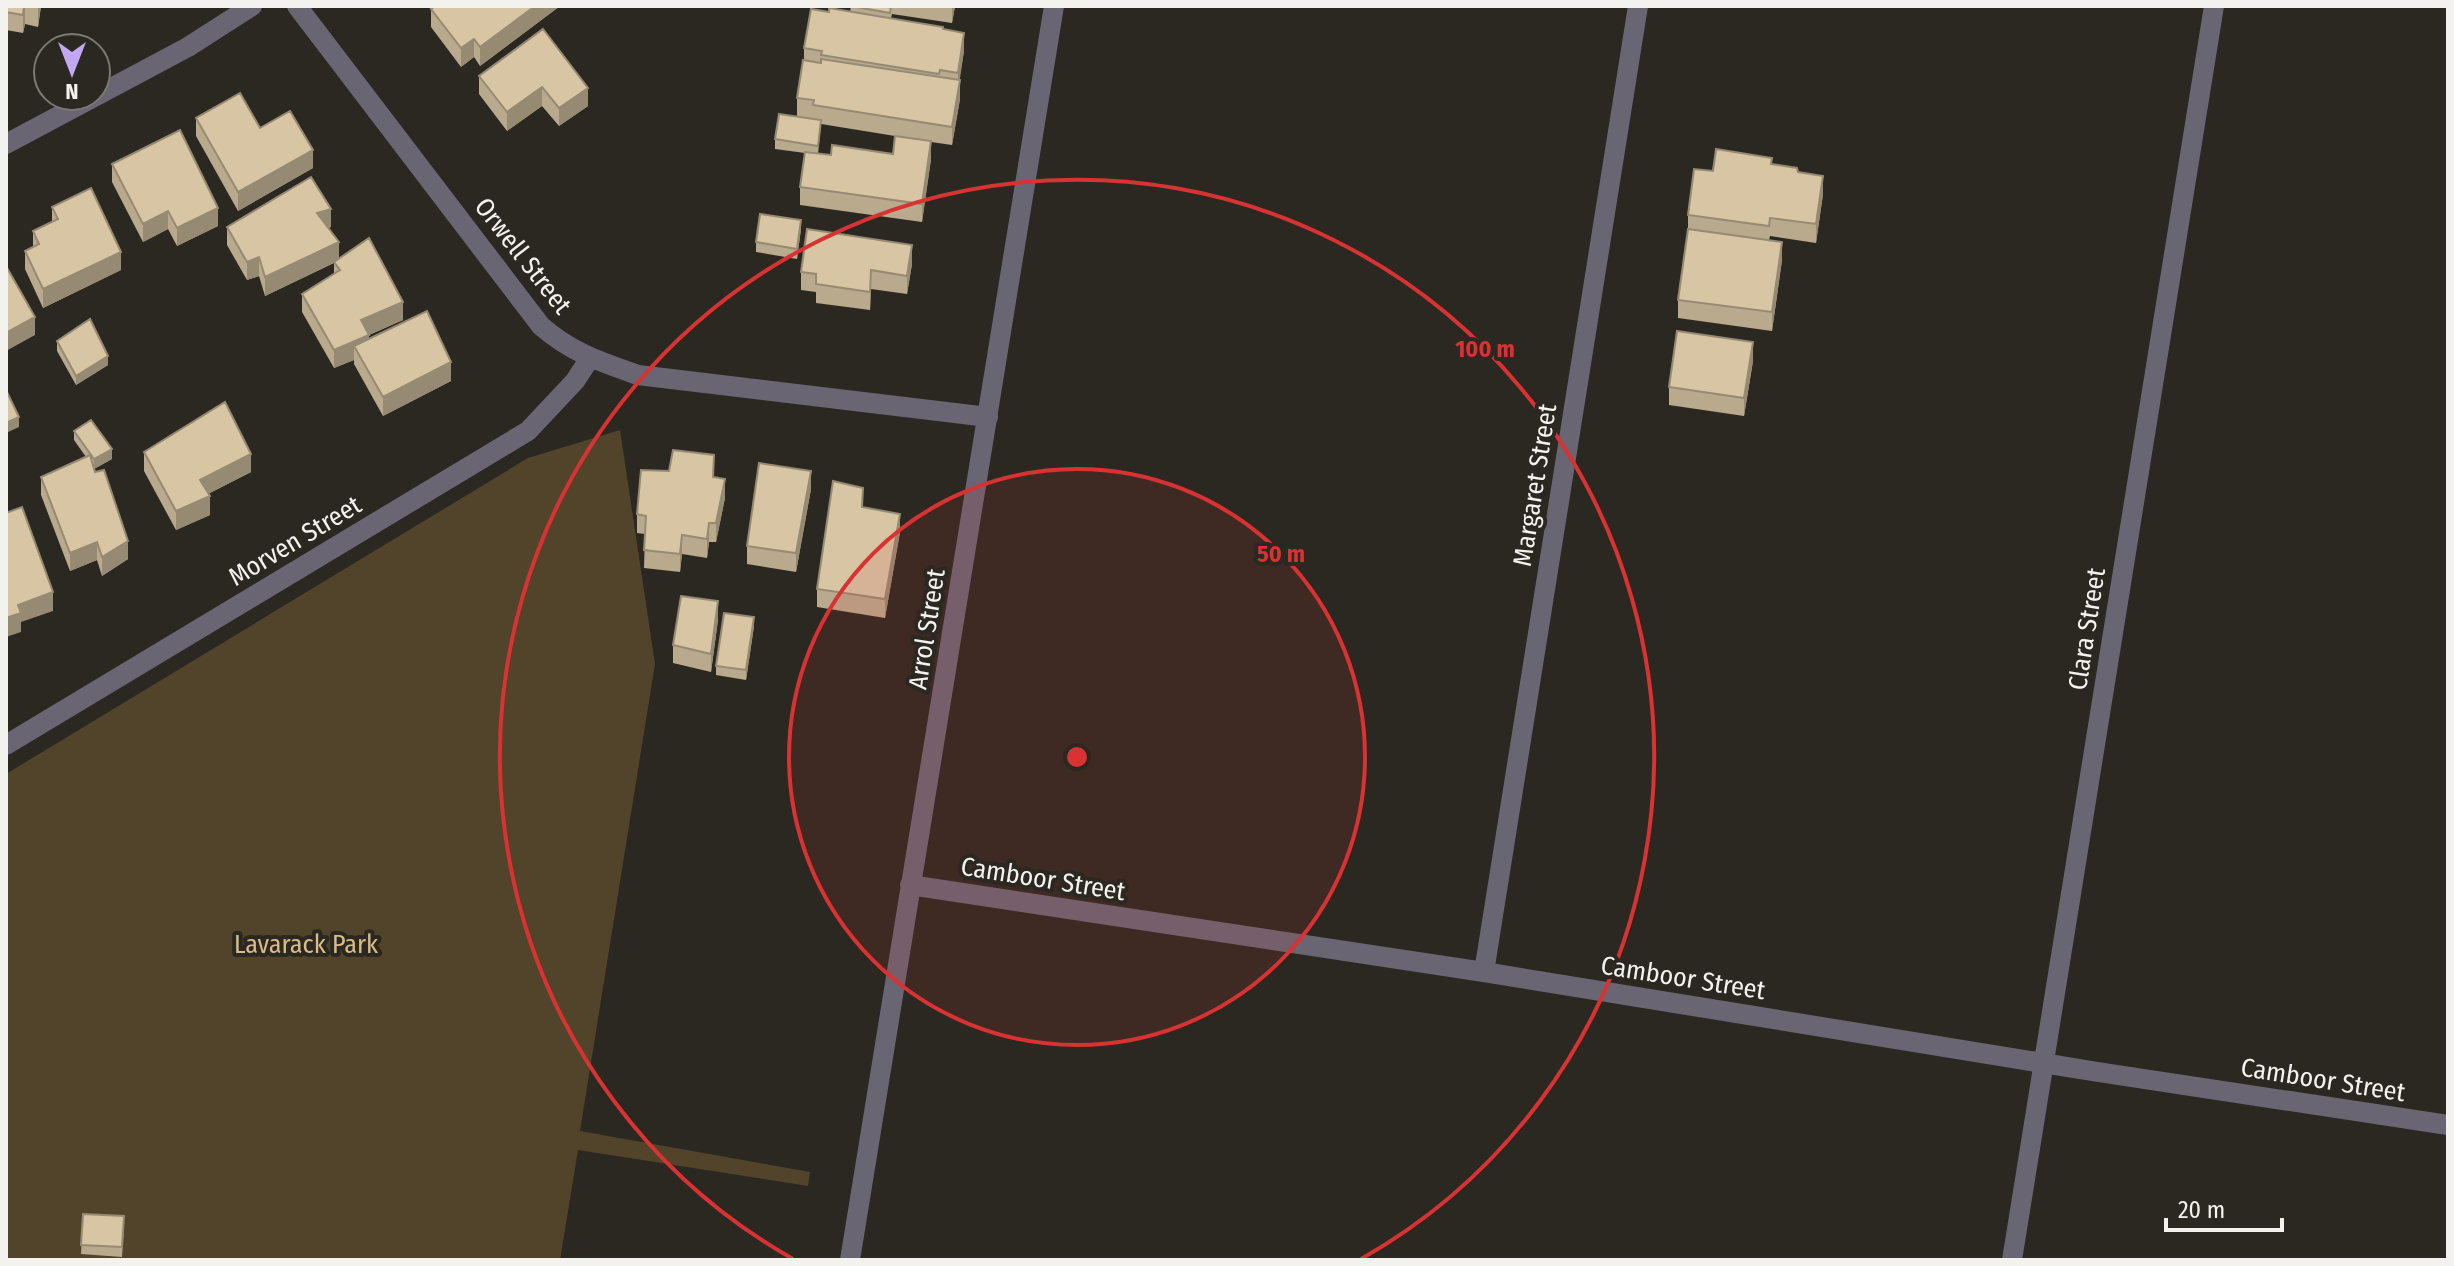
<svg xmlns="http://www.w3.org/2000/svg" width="2454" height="1266" viewBox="0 0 2454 1266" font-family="'Fira Sans Condensed',sans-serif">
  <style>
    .green { fill: #51442a }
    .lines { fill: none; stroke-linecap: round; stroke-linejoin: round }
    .minor { stroke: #696573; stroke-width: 20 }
    .wall { fill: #b9a98d; fill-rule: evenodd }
    .shaded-wall { fill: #968a73 }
    .building { fill: #d7c5a4; stroke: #968a73; stroke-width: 2 }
    .ring { fill: none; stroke: #d83232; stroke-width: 4 }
    .labels { text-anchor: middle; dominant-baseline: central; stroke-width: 8; stroke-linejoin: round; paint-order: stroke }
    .street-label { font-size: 26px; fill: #f4f2ee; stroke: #2b2822 }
    .park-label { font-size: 26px; fill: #d9bc85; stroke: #2b2822 }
    .centre { fill: #d83232; stroke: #2b2822; stroke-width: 4 }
    .ring-label { font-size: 24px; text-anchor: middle; font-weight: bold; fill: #d83232; stroke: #2b2822; stroke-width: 8; stroke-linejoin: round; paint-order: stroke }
  </style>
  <rect width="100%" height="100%" fill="#2b2822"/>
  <path class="green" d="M 620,430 L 655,664 L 580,1131 L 810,1172 L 808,1186 L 578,1150 L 560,1260 L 6,1260 L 6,774 L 528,458 Z"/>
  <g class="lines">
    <path class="minor" d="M 297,6 L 541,326 C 572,353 601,362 638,375 L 988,417
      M 6,144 L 188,47 L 252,6
      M 6,745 L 528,431 L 575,381 L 590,358
      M 910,885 L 1484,972 L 2098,1072 L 2448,1125
      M 1484,972 L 1638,6
      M 850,1260 L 1054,6
      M 2012,1260 L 2214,6"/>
  </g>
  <path class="wall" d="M 6,6 L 41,6 L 38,27 L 25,24 L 23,33 L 6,30 Z
    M 560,6 L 480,66 L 474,57 L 461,67 L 431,27 L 431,9 Z
    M 851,6 L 955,6 L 952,23 L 892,14 L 891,18 L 943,29 L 964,51 L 959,80 L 960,99 L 952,145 L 931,142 L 931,159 L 922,222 L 800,205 L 800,187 L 805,153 L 775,149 L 775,139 L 797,116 L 797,98 L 804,60 L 804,48 L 829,12 L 850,12 ZM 821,124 L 895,136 L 893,154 L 831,155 L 818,154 Z
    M 543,29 L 588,106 L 559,126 L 542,106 L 507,131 L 479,94 L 479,76 Z
    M 196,118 L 313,168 L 238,211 L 196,136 Z
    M 112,164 L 218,226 L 177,246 L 168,229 L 143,242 L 112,182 Z
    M 1772,164 L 1798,172 L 1823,194 L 1816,243 L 1770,236 L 1769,240 L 1782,260 L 1772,331 L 1678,318 L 1678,300 L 1688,229 L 1688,215 L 1713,171 Z
    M 52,207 L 121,270 L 43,308 L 25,269 L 25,251 L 33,247 L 33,231 L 52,222 Z
    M 227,227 L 331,227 L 328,228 L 339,259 L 403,320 L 369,335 L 369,339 L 451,381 L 383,416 L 354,364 L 354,360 L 334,368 L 302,312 L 302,294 L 334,274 L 334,263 L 265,296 L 259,276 L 247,280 L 227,245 Z
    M 801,229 L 797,259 L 756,252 L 756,242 Z
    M 912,264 L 907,294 L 871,289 L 870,310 L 816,303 L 816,292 L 801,290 L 801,272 Z
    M 57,341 L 108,365 L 76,385 L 57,351 Z
    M 1753,361 L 1744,416 L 1669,405 L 1669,387 Z
    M 74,431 L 112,459 L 94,469 L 128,559 L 102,576 L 97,560 L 70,571 L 41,495 L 41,477 L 86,457 L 74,440 Z
    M 144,452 L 251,472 L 208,494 L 210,515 L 176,530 L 144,471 Z
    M 714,477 L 725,498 L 716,542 L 709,542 L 707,558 L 682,554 L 680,572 L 644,568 L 645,534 L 637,533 L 637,514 Z
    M 811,489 L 796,572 L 747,564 L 747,546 Z
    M 863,508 L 900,532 L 885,618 L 817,607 L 817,589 Z
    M 718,620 L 711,672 L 673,663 L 673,645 Z
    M 754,626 L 746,680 L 716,675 L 716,666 Z
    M 83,1214 L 124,1225 L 122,1257 L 81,1254 Z"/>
  <path class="shaded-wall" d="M 25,6 L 25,24 L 23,33 L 23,15 Z
    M 38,6 L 41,6 L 38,27 Z
    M 535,6 L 560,6 L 480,66 L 480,47 Z
    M 952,6 L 955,6 L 952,23 Z
    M 964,33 L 964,51 L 958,92 L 958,73 Z
    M 474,39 L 474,57 L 461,67 L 461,48 Z
    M 960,80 L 960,99 L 952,145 L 952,127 Z
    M 542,87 L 542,106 L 507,131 L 507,112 Z
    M 588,88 L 588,106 L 559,126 L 559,108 Z
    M 931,141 L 931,159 L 922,222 L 922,204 Z
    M 313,150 L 313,168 L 238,211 L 238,192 Z
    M 1823,176 L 1823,194 L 1816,243 L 1816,224 Z
    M 218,208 L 218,226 L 177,246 L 177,228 Z
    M 331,209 L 331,227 L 317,232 L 317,213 Z
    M 168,211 L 168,229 L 143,242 L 143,224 Z
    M 801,220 L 801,229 L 797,259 L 797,249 Z
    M 339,242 L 339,260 L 265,296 L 265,277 Z
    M 1782,242 L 1782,260 L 1772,331 L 1772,312 Z
    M 912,245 L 912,264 L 907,294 L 907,276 Z
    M 121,252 L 121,270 L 43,308 L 43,289 Z
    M 259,257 L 259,276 L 247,280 L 247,262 Z
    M 871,270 L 871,289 L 870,310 L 870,292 Z
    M 403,302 L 403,320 L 369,335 L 369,353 L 354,346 L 354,360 L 334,368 L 334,350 L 361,320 Z
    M 35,317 L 35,335 L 6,351 L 6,333 Z
    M 1753,342 L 1753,361 L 1744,416 L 1744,398 Z
    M 108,356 L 108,365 L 76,385 L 76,376 Z
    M 451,362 L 451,381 L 383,416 L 383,397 Z
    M 19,417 L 19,427 L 6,433 L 6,423 Z
    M 112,449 L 112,459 L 94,469 L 94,459 Z
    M 251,454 L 251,472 L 200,498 L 200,480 Z
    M 811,471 L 811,489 L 796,572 L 796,553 Z
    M 725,479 L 725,498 L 716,542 L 716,523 Z
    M 210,496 L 210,515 L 176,530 L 176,511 Z
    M 900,514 L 900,532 L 885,618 L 885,599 Z
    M 709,523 L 709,542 L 707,558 L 707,539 Z
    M 682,535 L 682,554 L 680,572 L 680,554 Z
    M 128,541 L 128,559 L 102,576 L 102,557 Z
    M 97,542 L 97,560 L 70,571 L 70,553 Z
    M 53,592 L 53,611 L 21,622 L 21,632 L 6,637 L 6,618 L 18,605 Z
    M 718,601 L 718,620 L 711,672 L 711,654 Z
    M 754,617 L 754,626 L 746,680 L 746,670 Z"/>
  <path class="building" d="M 6,6 L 24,6 L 23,15 L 6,12 Z
    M 435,6 L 535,6 L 480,47 L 474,39 L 461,48 L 431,9 Z
    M 851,6 L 891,6 L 890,13 Z
    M 829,8 L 943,27 L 943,29 L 964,33 L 958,73 L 940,70 L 939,74 L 821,55 L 822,51 L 804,48 L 811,9 L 829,12 Z
    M 543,29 L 588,88 L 559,108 L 542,87 L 507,112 L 479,76 Z
    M 821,59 L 960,80 L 952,127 L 813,105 L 814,100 L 797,98 L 803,60 L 821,63 Z
    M 240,93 L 260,128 L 290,111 L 313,150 L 238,192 L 196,118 Z
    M 779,114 L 821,120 L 818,146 L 775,139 Z
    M 180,130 L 218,208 L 177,228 L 168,211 L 143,224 L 112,164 Z
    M 895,136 L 931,141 L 922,204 L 800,187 L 805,152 L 831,155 L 832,145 L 893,154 Z
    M 1716,149 L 1772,158 L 1771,164 L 1797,168 L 1798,172 L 1823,176 L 1816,224 L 1770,218 L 1769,226 L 1688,215 L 1694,169 L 1713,171 Z
    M 311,177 L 331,209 L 317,213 L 339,242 L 265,277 L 259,257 L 247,262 L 227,227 Z
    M 91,188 L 121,252 L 43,289 L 25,251 L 39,244 L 33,231 L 58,219 L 52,207 Z
    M 760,214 L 801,220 L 797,249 L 756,242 Z
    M 807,229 L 912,245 L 907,276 L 871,270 L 870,292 L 816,284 L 816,274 L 801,272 Z
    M 1688,229 L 1782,242 L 1772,312 L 1678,300 Z
    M 369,238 L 403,302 L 361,320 L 369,335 L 334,350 L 302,294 L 340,270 L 334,262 Z
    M 6,266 L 35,317 L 6,333 Z
    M 427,311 L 451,362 L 383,397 L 354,346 Z
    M 90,319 L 108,356 L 76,376 L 57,341 Z
    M 1677,331 L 1753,342 L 1744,398 L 1669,387 Z
    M 6,390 L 19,417 L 6,423 Z
    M 225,402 L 251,454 L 200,480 L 210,496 L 176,511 L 144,452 Z
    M 91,420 L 112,449 L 94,459 L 74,431 Z
    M 673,450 L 714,455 L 713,477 L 725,479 L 716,523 L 709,523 L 707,539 L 682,535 L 680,554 L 644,550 L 646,516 L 637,514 L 641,470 L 669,471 Z
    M 90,455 L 95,472 L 104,470 L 128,541 L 102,557 L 97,542 L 70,553 L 41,477 Z
    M 759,463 L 811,471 L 796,553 L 747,546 Z
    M 833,481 L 863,488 L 862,507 L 900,514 L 885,599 L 817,589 Z
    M 22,507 L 53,592 L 18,605 L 21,613 L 6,618 L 6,513 Z
    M 681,596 L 718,601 L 711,654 L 673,645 Z
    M 724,613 L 754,617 L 746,670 L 716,666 Z
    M 83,1214 L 124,1216 L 122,1247 L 81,1245 Z"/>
  <circle cx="1077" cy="757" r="288" fill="#d83232" fill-opacity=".12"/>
  <g class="ring">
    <circle cx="1077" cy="757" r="288"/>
    <path d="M793 1259A577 577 0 1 1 1361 1259"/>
  </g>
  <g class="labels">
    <g class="street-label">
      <text transform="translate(523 256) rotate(52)">Orwell Street</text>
      <text transform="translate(1535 485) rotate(-81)">Margaret Street</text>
      <text transform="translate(295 541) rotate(-31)">Morven Street</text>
      <text transform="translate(927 629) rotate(-81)">Arrol Street</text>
      <text transform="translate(2087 629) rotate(-81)">Clara Street</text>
      <text transform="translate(1043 879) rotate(9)">Camboor Street</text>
      <text transform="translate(1683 978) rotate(9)">Camboor Street</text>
      <text transform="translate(2323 1080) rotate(9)">Camboor Street</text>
    </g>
    <g class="park-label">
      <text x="306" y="944">Lavarack Park</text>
    </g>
  </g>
  <circle cx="1077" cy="757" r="12" class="centre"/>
  <g class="ring-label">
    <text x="1485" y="357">100 m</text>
    <text x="1281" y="562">50 m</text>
  </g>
  <rect width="2454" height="1266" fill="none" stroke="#f4f2ee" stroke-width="16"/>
  <g transform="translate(72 72) rotate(180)"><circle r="38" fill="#2b2822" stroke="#7b7974" stroke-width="2"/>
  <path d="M0-6L14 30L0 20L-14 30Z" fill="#c2a8f2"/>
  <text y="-12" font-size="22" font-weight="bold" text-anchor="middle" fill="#f4f2ee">N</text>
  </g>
  <path d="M2166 1218v12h116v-12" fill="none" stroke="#f4f2ee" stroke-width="4"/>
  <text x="2178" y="1218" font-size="24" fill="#f4f2ee" stroke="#2b2822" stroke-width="6" paint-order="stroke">20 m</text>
</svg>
